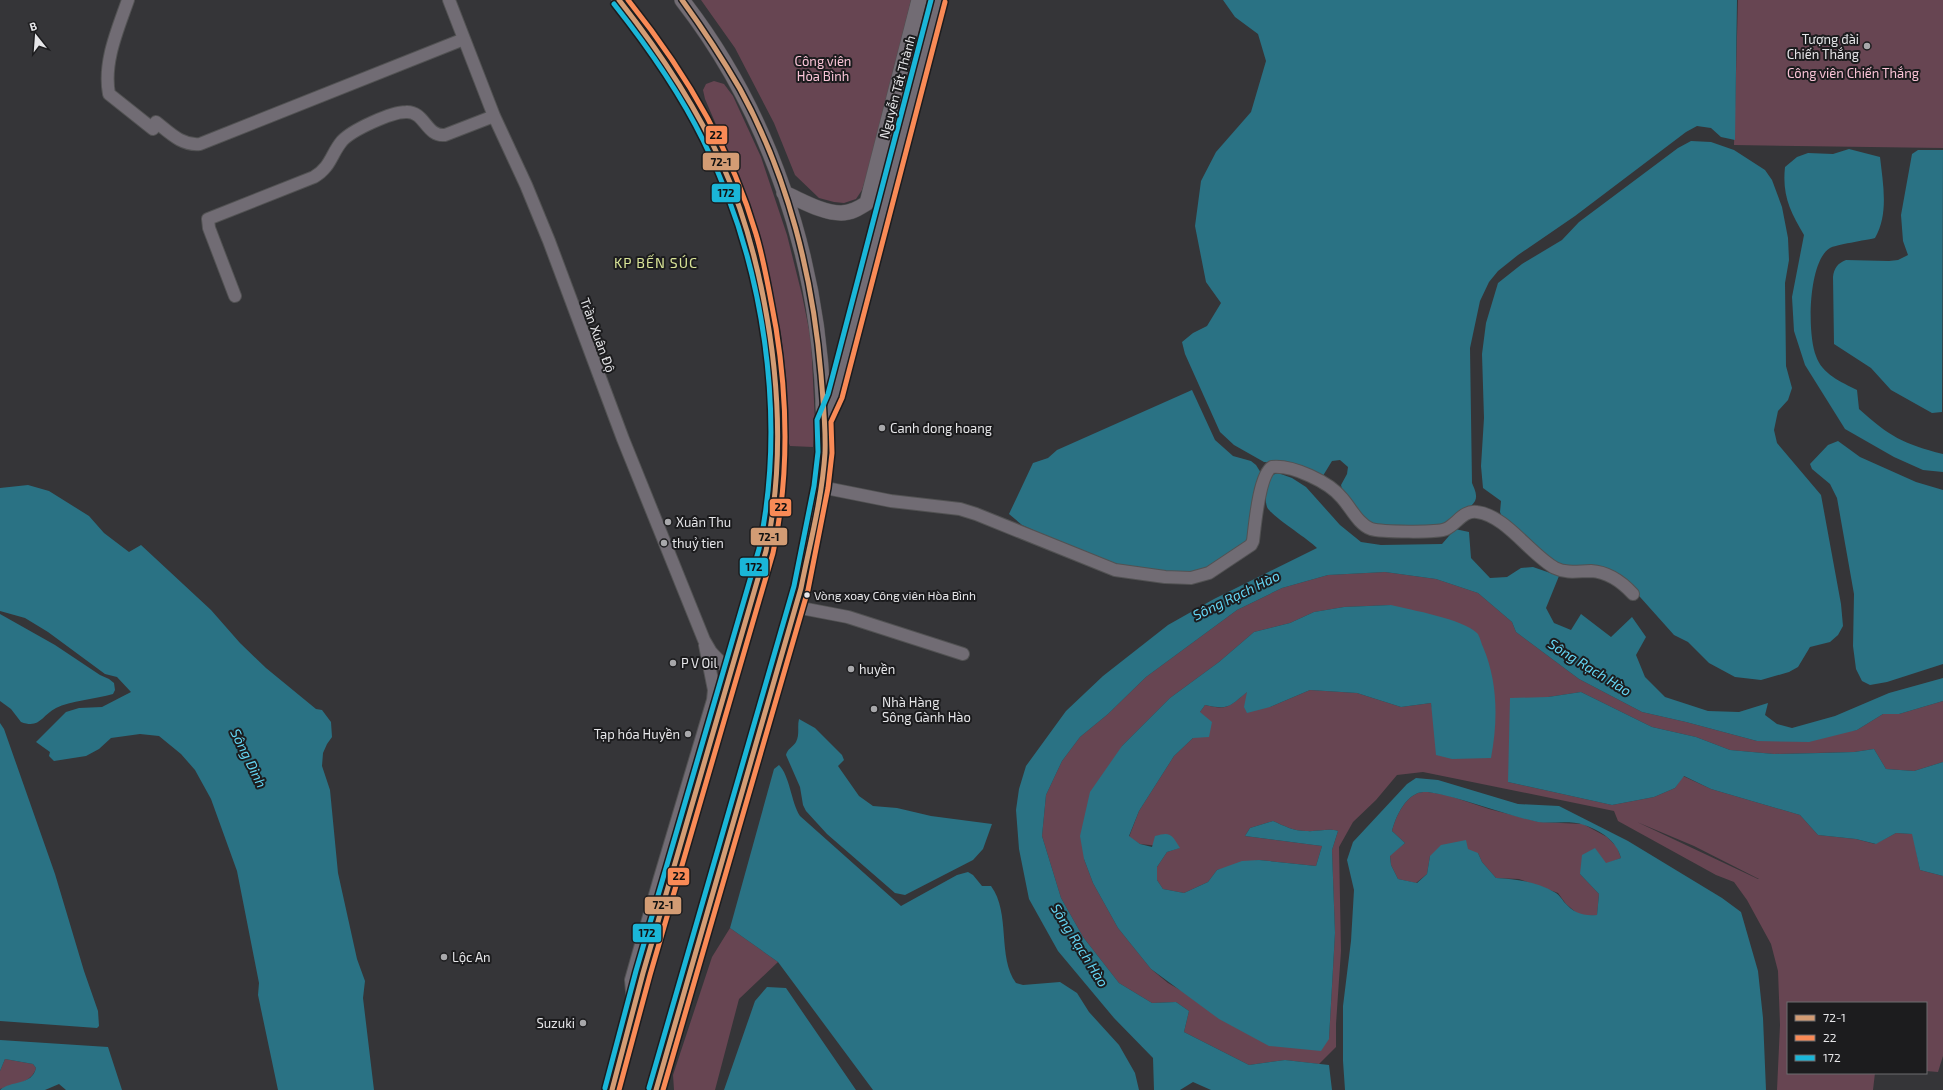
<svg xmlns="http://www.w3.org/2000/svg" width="1943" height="1090" viewBox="0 0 1943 1090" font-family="'Exo 2',sans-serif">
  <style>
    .green { fill: #674552; fill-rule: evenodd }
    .water { fill: #2a7284; fill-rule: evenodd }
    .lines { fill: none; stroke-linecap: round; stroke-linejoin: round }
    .minor-casing { stroke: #525253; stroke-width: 14 }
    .major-casing { stroke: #525253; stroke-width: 16 }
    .minor { stroke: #716c74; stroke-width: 12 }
    .major { stroke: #726c74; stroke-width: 15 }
    .bus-1-casing { stroke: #1c1c1e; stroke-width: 8 }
    .bus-2-casing { stroke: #1c1c1e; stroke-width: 8 }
    .bus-3-casing { stroke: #1c1c1e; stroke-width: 8 }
    .bus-1 { stroke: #d39c74; stroke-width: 5 }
    .bus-2 { stroke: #f98a56; stroke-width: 5 }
    .bus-3 { stroke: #1ab6d8; stroke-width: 5 }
    .poi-dot { fill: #a8a8ab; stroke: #1c1c1e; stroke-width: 1.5 }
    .bus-dot { fill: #e6e6e9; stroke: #1c1c1e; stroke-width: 1.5 }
    .labels { text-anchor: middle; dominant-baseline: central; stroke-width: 4; stroke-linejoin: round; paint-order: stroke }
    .bus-label { font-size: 12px; fill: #e6e6e9; stroke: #1c1c1e; text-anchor: start }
    .poi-label { font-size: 13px; fill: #e6e6e9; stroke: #1c1c1e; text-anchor: start }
    .park-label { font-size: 13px; fill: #fac4d7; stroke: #1c1c1e }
    .street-label { font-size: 13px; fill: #e6e6e9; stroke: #1c1c1e }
    .neighbourhood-label { font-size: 14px; letter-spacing: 1px; fill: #dbe698; stroke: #1c1c1e }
    .water-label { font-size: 14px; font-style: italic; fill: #64d5f3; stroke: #1c1c1e }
    .line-badge { stroke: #1c1c1e; stroke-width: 1.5 }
    .pale-badge-label { font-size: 11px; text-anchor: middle; font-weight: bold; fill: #111 }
  </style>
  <rect width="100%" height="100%" fill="#353538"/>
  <path class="green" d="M 701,0 L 911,0 L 872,159 L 862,190 L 856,199 L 844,203 L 834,202 L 819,198 L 795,175 L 774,123 L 735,48 Z
    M 1738,0 L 1943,0 L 1943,148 L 1734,145 Z
    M 714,81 L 724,84 L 733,96 L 761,157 L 787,235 L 802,295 L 811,339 L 815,422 L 813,447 L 790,446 L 788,441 L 786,377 L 781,334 L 763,254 L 743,187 L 705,99 L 703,90 L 706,84 Z
    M 1385,572 L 1436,579 L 1478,593 L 1512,622 L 1516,632 L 1579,679 L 1642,712 L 1686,722 L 1757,741 L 1857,730 L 1883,714 L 1899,714 L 1943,701 L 1943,762 L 1914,771 L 1886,769 L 1874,749 L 1854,752 L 1774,754 L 1730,750 L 1696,737 L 1652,727 L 1581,692 L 1548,697 L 1508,782 L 1612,805 L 1654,797 L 1675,788 L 1683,776 L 1711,789 L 1800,815 L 1818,835 L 1856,839 L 1875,844 L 1896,833 L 1913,834 L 1920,870 L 1943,876 L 1943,1056 L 1938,1072 L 1926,1071 L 1926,1003 L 1788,1003 L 1788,1073 L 1875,1073 L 1873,1090 L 1777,1090 L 1780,1025 L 1778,971 L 1771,944 L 1747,900 L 1734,882 L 1716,875 L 1618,821 L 1614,811 L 1423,772 L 1397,775 L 1376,800 L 1353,822 L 1339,847 L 1341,951 L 1336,1024 L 1336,1047 L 1319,1064 L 1285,1060 L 1249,1065 L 1184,1032 L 1189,1011 L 1176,1002 L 1152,1003 L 1119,983 L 1083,937 L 1061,898 L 1042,836 L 1046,795 L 1062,761 L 1080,737 L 1108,714 L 1146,677 L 1237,610 L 1282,588 L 1328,575 ZM 1391,605 L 1490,757 L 1434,718 L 1431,703 L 1401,707 L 1357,693 L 1310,690 L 1270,707 L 1248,691 C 1230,706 1228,711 1205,705 L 1200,712 L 1193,738 L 1174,756 L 1139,811 L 1129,837 L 1140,844 L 1179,848 L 1167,852 L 1157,867 L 1157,880 L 1163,889 L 1184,893 L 1208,882 L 1217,870 L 1259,860 L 1316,866 L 1322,846 L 1245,836 L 1250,828 L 1273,821 C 1284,826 1294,831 1306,831 C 1317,832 1328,828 1338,831 L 1332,850 L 1335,933 L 1329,1039 L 1187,994 L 1168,983 L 1151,969 L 1118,928 L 1093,883 L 1084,859 L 1122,746 L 1170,698 L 1219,662 L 1254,632 L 1290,623 L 1314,612 L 1344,607 ZM 1637,822 L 1694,846 L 1759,879 L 1758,879 Z
    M 1428,792 L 1447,795 L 1489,809 L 1539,822 L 1583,824 L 1607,837 L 1617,847 L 1621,858 L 1580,874 L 1599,894 L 1597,916 L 1579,915 L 1566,904 L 1558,893 L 1519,879 L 1496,878 L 1482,862 L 1478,853 L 1430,856 L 1427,874 L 1416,883 L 1398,879 L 1391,865 L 1390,855 L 1405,843 L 1392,831 C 1395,819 1403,800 1416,794 C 1419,792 1425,792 1428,792 Z
    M 730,928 L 778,962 L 739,999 L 715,1090 L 674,1090 L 673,1075 L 712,957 Z
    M 5,1059 L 33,1064 L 36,1068 C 32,1083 13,1085 0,1089 L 0,1071 Z"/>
  <path class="water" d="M 1223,0 L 1737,0 L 1735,140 L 1721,137 L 1711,128 L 1697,126 L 1686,132 L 1575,216 L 1518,255 L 1498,271 L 1489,282 L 1480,301 L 1470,348 L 1472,483 C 1474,488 1478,495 1475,501 C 1472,508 1445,526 1437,528 C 1432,529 1377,527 1372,525 C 1358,520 1344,499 1341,485 L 1347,474 L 1348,467 L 1340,460 L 1332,461 L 1321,479 L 1280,463 L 1264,462 L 1234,445 L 1220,432 L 1185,354 L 1182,342 L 1193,333 L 1207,326 L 1221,303 L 1206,282 L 1195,226 L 1201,181 L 1216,152 L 1251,112 L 1266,61 L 1258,34 L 1235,17 Z
    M 1691,141 L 1711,142 L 1734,150 L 1765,170 L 1772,180 L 1782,207 L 1788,238 L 1789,260 L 1785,283 L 1786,366 L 1792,388 L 1788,400 L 1778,411 L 1774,430 L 1777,443 L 1821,495 L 1841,604 L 1843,626 L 1838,635 L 1830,642 L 1810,647 L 1798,667 L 1789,672 L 1761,680 L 1735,677 L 1709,663 L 1688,642 L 1674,635 L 1632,588 L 1610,573 L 1561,567 L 1502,517 L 1500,512 L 1501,501 L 1483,488 L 1481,466 L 1484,418 L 1482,354 L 1486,323 L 1498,283 L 1522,264 L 1562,240 L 1579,222 L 1678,148 Z
    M 1849,149 L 1880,157 C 1883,184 1889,214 1875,238 C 1867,240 1834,245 1830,248 C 1808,261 1807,334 1816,356 C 1822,374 1841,382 1857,390 L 1859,409 C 1889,436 1903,444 1943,454 L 1943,472 L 1923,470 L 1894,457 L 1845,429 L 1805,365 L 1794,331 L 1792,297 L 1804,235 C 1790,211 1782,195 1785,167 L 1797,157 L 1808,153 L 1833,154 Z
    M 1918,150 L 1943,150 L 1942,412 L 1932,413 L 1891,390 L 1871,368 L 1834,344 L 1833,277 C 1834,268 1838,263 1846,260 L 1889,261 L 1898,260 L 1908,255 L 1903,241 L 1901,215 L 1912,154 Z
    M 1192,390 L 1215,440 L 1233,456 L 1251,461 L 1256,465 L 1261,473 L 1247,541 L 1207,568 L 1193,574 L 1124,567 L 1101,561 L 1053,539 L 1022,525 L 1009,514 L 1033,463 L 1048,458 L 1057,450 Z
    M 1838,441 L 1860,457 L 1916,482 L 1943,490 L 1943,664 L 1887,682 L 1870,685 L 1862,681 L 1856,669 L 1853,646 L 1854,594 L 1837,498 L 1830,484 L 1812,469 L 1810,464 L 1828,445 Z
    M 1278,473 L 1292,478 L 1306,487 L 1340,525 L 1361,542 L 1381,545 L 1442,544 L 1455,529 L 1469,532 L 1471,558 L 1490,578 L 1507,577 L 1521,568 L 1533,567 L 1559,576 L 1546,608 L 1554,623 L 1571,630 L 1581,614 L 1611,637 L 1632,617 L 1646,637 L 1636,655 L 1645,677 L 1665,697 L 1708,711 L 1739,712 L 1768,703 L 1765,715 L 1777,724 L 1792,728 L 1835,716 L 1889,693 L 1943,678 L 1943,701 L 1899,714 L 1883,714 L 1857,730 L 1809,742 L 1757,741 L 1686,722 L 1642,712 L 1579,679 L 1516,632 L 1512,622 L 1478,593 L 1436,579 L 1385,572 L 1328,575 L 1282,588 L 1237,610 L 1146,677 L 1108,714 L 1080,737 L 1062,761 L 1046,795 L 1042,836 L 1061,898 L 1083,937 L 1119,983 L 1152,1003 L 1176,1002 L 1189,1011 L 1184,1032 L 1249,1065 L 1285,1060 L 1329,1065 L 1332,1090 L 1211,1090 L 1193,1082 L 1180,1090 L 1154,1090 L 1153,1058 L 1114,1018 L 1058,951 L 1029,899 L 1019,849 L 1016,810 L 1019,789 L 1026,766 L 1066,711 L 1103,676 L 1168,625 L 1214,599 L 1317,548 C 1307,538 1271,516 1267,507 C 1264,497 1267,486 1269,476 Z
    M 28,485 L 49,491 L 89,516 L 104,533 L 129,552 L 141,545 L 211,610 L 240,643 L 266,668 L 316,709 L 322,710 L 331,722 L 332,737 L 327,744 L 323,753 L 322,766 L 330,790 L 338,873 L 357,959 L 365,981 L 363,998 L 374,1090 L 278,1090 L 258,995 L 259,983 L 237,871 L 211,799 L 195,770 L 181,754 L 159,736 L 140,734 L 111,738 L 99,749 L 86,756 L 54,761 L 49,756 L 50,752 L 36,742 L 66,712 L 79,708 L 102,707 L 131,692 L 117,677 L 105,674 L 48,632 L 25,618 L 0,611 L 0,488 Z
    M 1391,605 C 1411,610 1463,619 1477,633 C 1480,636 1481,643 1483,647 C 1498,682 1498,721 1491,758 L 1452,759 L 1436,755 L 1431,703 L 1401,707 L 1357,693 L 1310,690 L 1270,707 L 1247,713 L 1244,707 L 1247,692 C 1229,707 1229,710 1205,705 L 1200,712 L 1212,722 L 1209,737 L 1193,738 L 1174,756 L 1139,811 L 1129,836 L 1140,844 L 1152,847 L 1155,836 C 1171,831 1172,835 1180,848 L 1167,852 L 1157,867 L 1157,880 L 1163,889 L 1184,893 L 1208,882 L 1217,870 L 1242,861 L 1259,860 L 1316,866 L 1322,846 L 1245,836 L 1250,828 L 1273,821 C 1284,826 1294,831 1306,831 C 1317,832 1328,828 1338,831 L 1332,850 L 1335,933 L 1329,1039 L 1321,1051 L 1269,1046 L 1219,1019 L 1151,969 L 1118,928 L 1093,883 L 1084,859 L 1080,836 L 1090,792 L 1122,746 L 1170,698 L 1219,662 L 1254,632 L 1290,623 L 1314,612 L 1344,607 Z
    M 0,614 L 55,645 L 100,675 L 109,679 L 114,683 L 115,690 L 113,694 C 96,699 70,701 56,708 C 41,716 40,729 21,722 L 11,709 L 0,701 Z
    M 1581,692 L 1652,727 L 1696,737 L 1730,750 L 1774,754 L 1820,753 L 1854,752 L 1874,749 L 1886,769 L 1914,771 L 1943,762 L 1943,876 L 1920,870 L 1912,834 L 1896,833 L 1876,844 L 1856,839 L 1818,835 L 1800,815 L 1711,789 L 1684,776 L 1675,788 L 1654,797 L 1612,805 L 1508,782 L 1510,698 L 1548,697 Z
    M 799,719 L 815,728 L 842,755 L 844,760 L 838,766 L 859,796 L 873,806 L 897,808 L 931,816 L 992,824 L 983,849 L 973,860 L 905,895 L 895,893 L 827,834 L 806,811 L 803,805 L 800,787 L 786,755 C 787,749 793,747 796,742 C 800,734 797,727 799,719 Z
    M 0,723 L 4,729 L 55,874 L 84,971 L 98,1011 L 99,1026 L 97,1028 L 0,1021 Z
    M 779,765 C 790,776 791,802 800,816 L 901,906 L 957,875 L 968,872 L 973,875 L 982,886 L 991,886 C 1011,913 997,957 1016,983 L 1023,985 L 1060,982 L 1077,993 L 1089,1012 L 1119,1045 L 1135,1073 L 1139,1090 L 873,1090 L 778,962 L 730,928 L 774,769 Z
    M 1416,778 L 1438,780 L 1518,804 L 1559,806 L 1628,841 L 1722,898 L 1741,912 L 1758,971 L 1763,1018 L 1766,1090 L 1345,1090 L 1343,1061 L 1343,1006 L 1351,941 L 1354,890 L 1347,860 L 1353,842 L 1407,784 ZM 1428,792 C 1465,798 1501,814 1538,822 C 1552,824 1570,820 1584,825 C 1600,830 1617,841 1621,858 L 1606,863 L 1595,848 L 1582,855 L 1580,874 L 1599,894 L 1597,915 C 1582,916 1574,913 1564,902 C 1562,899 1559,895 1556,893 C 1537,882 1518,879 1496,878 L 1482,862 L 1478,853 L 1468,849 L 1466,840 L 1441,845 L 1430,856 L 1427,874 L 1417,883 L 1398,879 L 1391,865 L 1390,856 L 1405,843 L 1392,831 C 1395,819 1403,800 1416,794 C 1419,792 1425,792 1428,792 Z
    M 767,987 L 786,988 L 856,1090 L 724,1090 L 755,1001 Z
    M 0,1040 L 108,1047 L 122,1090 L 66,1090 L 59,1084 L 45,1090 L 0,1090 C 11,1080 32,1086 36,1068 L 33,1064 L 5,1059 L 0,1071 Z"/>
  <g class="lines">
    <defs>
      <path id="minor" d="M 128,0 C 118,29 103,62 109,94 L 153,129
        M 449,0 L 494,116 L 526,185 L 549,241 L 623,439 L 704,640 L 711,652 L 731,673
        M 156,122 C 170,133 182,146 200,144 L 464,39
        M 235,296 L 209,228 L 208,219 L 314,177 C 331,167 331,154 342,141 C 352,130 391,112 406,112 C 425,111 426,137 445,135 L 494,116
        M 821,487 L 891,501 L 960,509 L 976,514 L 1115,570 L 1165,577 L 1191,578 L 1209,573 L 1251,545 L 1253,541 C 1255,525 1259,475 1272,467 C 1293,465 1329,482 1342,498 C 1351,508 1358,524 1371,529 C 1381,532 1437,533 1446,529 C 1457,524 1463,510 1477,512 C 1505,515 1531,555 1555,568 C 1567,574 1579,571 1591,571 C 1608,572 1622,582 1633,594
        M 796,607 L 848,617 L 963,654
        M 633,1003 L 631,980 L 659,881 L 713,700 L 714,690 L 705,645"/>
      <path id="major" d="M 784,193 C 801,200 822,213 841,213 C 851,213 859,208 867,203 L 919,0
        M 825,418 L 835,396 L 938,0
        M 612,1090 L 643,973 L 766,551 C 771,527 776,503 777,479 C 781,417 775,353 762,293 C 758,271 754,249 747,228 C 720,145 675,67 619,0
        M 656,1090 L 801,588 C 810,543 823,498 825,452 C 826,435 823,417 823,399 C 817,257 770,113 682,0"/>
    </defs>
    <use href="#minor" class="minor-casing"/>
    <use href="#major" class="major-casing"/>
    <use href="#minor" class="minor"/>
    <use href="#major" class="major"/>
    <defs>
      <path id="bus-1" d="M 612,1090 L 643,973 L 766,551 C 784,466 780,381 763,296 C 754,251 742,208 723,166 C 696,106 660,52 619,0
        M 656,1090 L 801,588 C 810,543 822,499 825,453 C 826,427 823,401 821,375 C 813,277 788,176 740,89 C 722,58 703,29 682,0"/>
      <path id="bus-2" d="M 619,1090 L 650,975 L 773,553 C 789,479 788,403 776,328 C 770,297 765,264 756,234 C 731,148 684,70 628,0
        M 663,1090 L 808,590 L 828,488 L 832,453 L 831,422 L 842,398 L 945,2"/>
      <path id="bus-3" d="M 605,1088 L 636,971 L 759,549 C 787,416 764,262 703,140 C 679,91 648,47 614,4
        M 649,1088 L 794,586 L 814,486 L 818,452 L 817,420 L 828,394 L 931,0"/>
    </defs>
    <use href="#bus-1" class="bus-1-casing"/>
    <use href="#bus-2" class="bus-2-casing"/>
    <use href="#bus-3" class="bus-3-casing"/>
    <use href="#bus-1" class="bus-1"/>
    <use href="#bus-2" class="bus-2"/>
    <use href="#bus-3" class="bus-3"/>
  </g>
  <g class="poi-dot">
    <circle cx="1867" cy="46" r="4"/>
    <circle cx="882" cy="428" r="4"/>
    <circle cx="668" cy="522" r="4"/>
    <circle cx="664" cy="543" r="4"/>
    <circle cx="673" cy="663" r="4"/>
    <circle cx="851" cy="669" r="4"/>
    <circle cx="874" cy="709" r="4"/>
    <circle cx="688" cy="734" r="4"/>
    <circle cx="444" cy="957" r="4"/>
    <circle cx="583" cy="1023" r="4"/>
  </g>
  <circle class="bus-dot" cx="807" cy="595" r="3.5"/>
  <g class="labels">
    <g class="bus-label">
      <text x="814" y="595">Vòng xoay Công viên Hòa Bình</text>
    </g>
    <g class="poi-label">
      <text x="1859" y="39" text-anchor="end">Tượng đài<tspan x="1859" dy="15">Chiến Thắng</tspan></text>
      <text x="890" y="428">Canh dong hoang</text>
      <text x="676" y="522">Xuân Thu</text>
      <text x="672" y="543">thuỷ tien</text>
      <text x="681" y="663">P V Oil</text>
      <text x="859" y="669">huyền</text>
      <text x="882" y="702">Nhà Hàng<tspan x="882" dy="15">Sông Gành Hào</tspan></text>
      <text x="680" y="734" text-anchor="end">Tạp hóa Huyền</text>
      <text x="452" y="957">Lộc An</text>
      <text x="575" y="1023" text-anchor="end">Suzuki</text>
    </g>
    <g class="park-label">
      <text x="823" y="61">Công viên<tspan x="823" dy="15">Hòa Bình</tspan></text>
      <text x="1853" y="73">Công viên Chiến Thắng</text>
    </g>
    <g class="street-label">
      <text transform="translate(897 87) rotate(-75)">Nguyễn Tất Thành</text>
      <text transform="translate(598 335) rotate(70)">Trần Xuân Độ</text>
    </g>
    <g class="neighbourhood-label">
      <text x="656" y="262">KP BẾN SÚC</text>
    </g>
    <g class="water-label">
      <text transform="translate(1236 595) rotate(-26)">Sông Rạch Hào</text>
      <text transform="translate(1590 667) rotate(32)">Sông Rạch Hào</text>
      <text transform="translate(249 758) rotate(64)">Sông Dinh</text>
      <text transform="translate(1080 945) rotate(58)">Sông Rạch Hào</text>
    </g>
  </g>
  <g class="line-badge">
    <rect x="705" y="125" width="23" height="20" rx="4" fill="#f98a56"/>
    <rect x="702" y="152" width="38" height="19" rx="4" fill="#d39c74"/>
    <rect x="711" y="183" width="30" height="20" rx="4" fill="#1ab6d8"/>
    <rect x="769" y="498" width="23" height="19" rx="4" fill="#f98a56"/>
    <rect x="750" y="527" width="38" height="19" rx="4" fill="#d39c74"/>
    <rect x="739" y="557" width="30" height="20" rx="4" fill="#1ab6d8"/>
    <rect x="667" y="867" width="23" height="19" rx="4" fill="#f98a56"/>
    <rect x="644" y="896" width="38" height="19" rx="4" fill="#d39c74"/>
    <rect x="632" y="923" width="30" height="20" rx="4" fill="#1ab6d8"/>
  </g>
  <g class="pale-badge-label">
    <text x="716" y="139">22</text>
    <text x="721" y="166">72-1</text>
    <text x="726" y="197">172</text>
    <text x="781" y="511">22</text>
    <text x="769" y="541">72-1</text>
    <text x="754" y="571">172</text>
    <text x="679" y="880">22</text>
    <text x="663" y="909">72-1</text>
    <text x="647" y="937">172</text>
  </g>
  <rect x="1787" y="1002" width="140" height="72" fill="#1c1c1e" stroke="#6d6d6f"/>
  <rect x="1795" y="1015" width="20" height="6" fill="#d39c74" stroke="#6d6d6f"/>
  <text x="1823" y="1022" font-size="12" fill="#e6e6e9">72-1</text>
  <rect x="1795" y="1035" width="20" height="6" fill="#f98a56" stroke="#6d6d6f"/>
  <text x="1823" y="1042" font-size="12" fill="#e6e6e9">22</text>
  <rect x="1795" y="1055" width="20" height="6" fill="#1ab6d8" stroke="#6d6d6f"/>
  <text x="1823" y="1062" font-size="12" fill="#e6e6e9">172</text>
  <g transform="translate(36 36) rotate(343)" stroke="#1c1c1e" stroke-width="3" paint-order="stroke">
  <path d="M0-3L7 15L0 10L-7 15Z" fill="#e6e6e9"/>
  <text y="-6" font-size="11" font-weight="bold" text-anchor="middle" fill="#e6e6e9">B</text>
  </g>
</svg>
